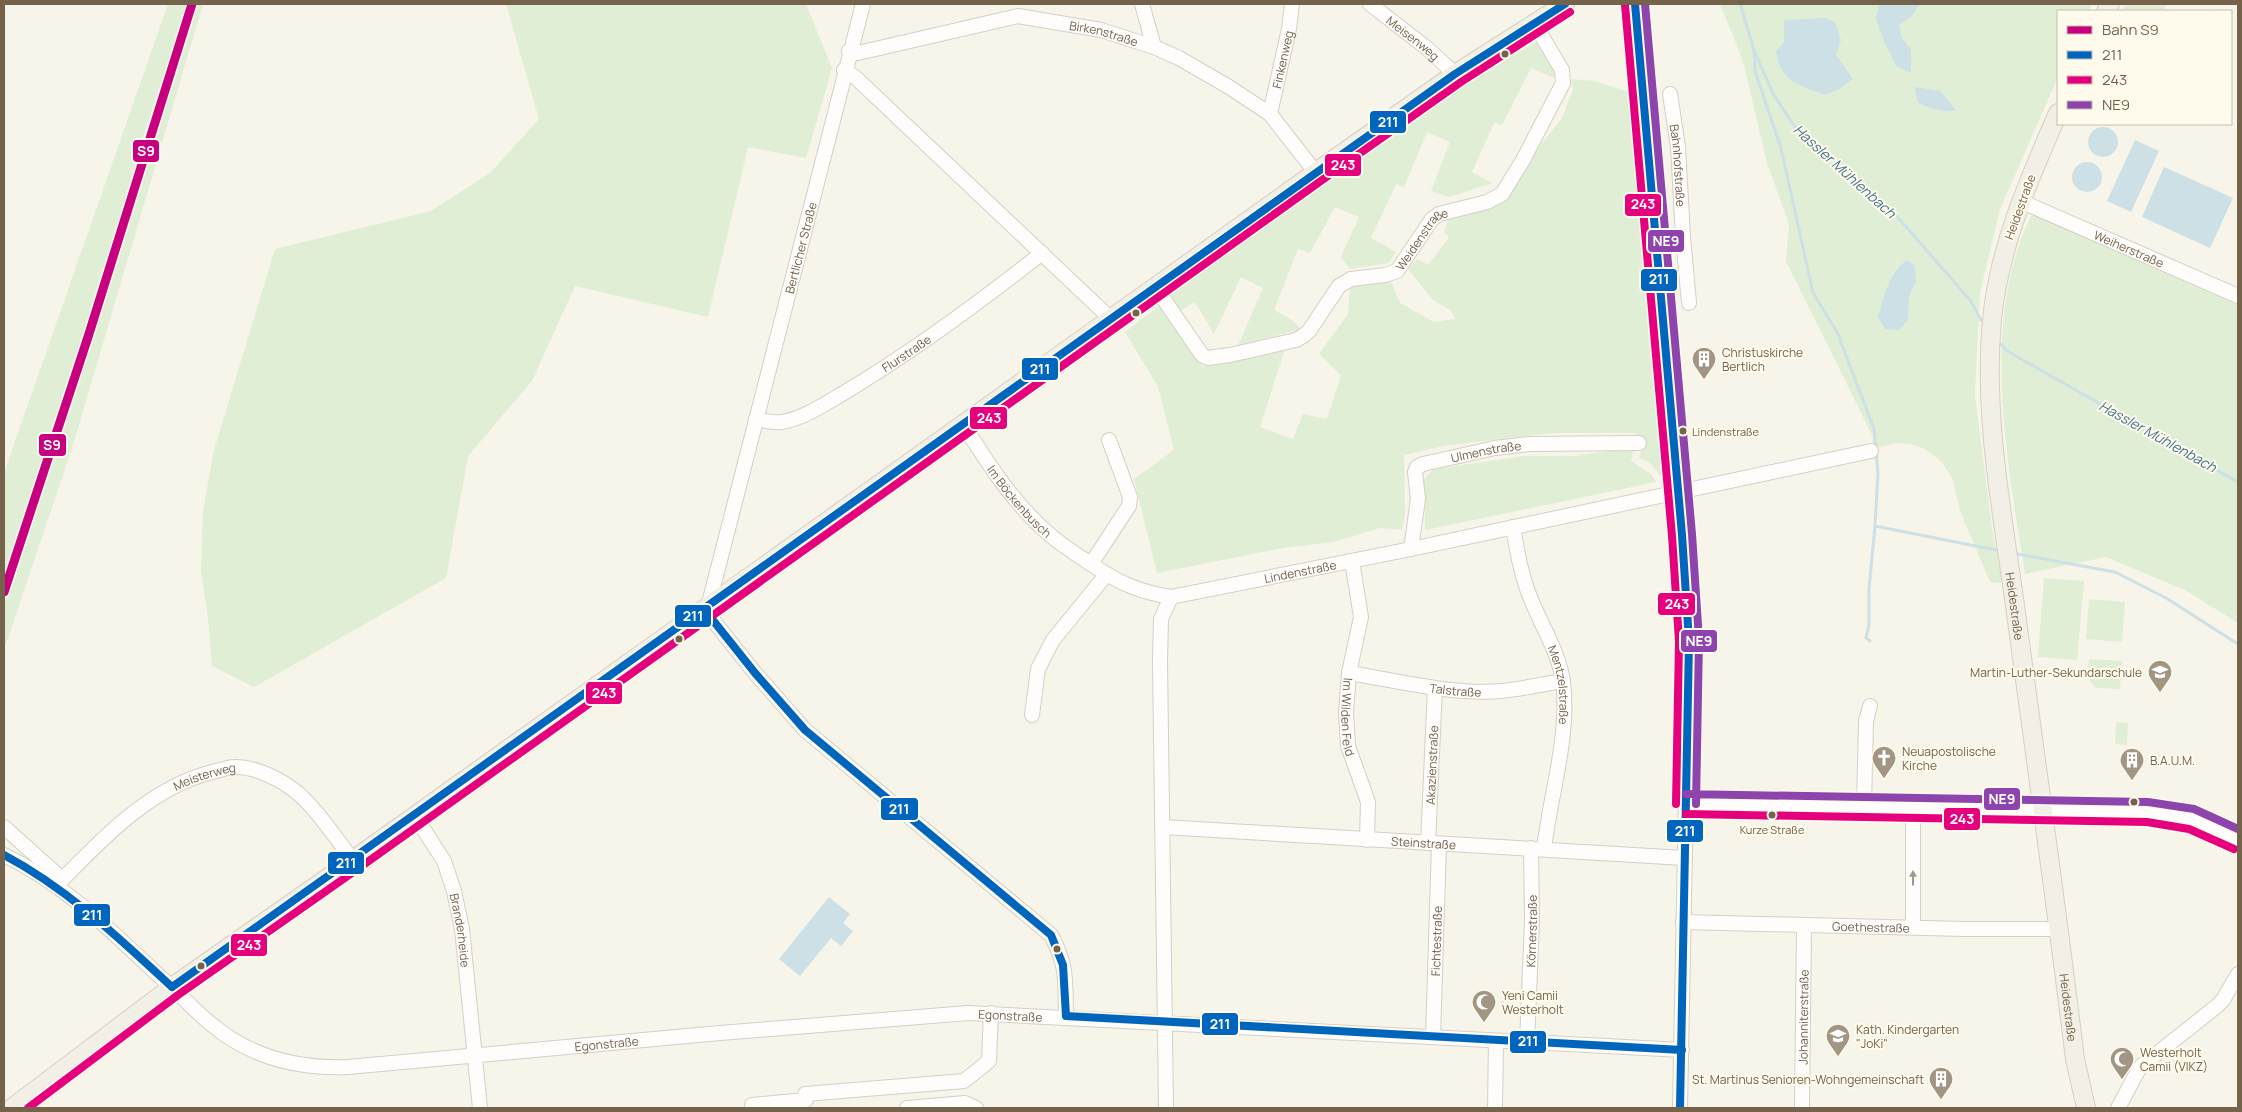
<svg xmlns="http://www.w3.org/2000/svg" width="2242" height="1112" viewBox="0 0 2242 1112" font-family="Manrope,sans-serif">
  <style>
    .green { fill: #dfeed5 }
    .water { fill: #cce0e6 }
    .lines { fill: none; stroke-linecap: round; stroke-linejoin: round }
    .stream { stroke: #cce0e6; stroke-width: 3 }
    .minor-casing { stroke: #d4d0c7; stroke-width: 16 }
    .major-casing { stroke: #d5cfc6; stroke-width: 20 }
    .minor { stroke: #fefdfc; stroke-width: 14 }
    .major { stroke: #f2f0e6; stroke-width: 18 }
    .bus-1-casing { stroke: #fffbec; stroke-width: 11 }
    .bus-2-casing { stroke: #fffbec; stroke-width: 11 }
    .bus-3-casing { stroke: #fffbec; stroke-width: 11 }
    .bus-1 { stroke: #0065bd; stroke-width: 8 }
    .bus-2 { stroke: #e5007d; stroke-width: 8 }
    .bus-3 { stroke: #8e44ad; stroke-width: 8 }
    .rail-1-casing { stroke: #fffbec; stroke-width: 12 }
    .rail-1 { stroke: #c7007f; stroke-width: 9 }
    .oneway { fill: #a49889 }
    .bus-dot { fill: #74624b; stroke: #fffbec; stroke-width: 2 }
    .labels { text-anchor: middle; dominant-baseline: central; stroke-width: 4; stroke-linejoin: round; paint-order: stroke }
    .bus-label { font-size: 11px; fill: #74624b; stroke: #fffbec; text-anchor: start }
    .street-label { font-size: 12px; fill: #74624b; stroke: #fffbec }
    .poi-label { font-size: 12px; fill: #74624b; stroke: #fffbec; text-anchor: start }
    .water-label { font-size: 14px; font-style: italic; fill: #48758e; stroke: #fffbec }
    .line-badge { stroke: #fffbec; stroke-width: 2 }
    .badge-label { font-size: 14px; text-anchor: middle; font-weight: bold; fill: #fff }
  </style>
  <rect width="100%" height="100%" fill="#f7f4ea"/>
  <path class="green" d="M 168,4 L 187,4 L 146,128 L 116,232 L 4,576 L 4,473 Z
    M 195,4 L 203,4 L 73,445 L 4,650 L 4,606 L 92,339 Z
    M 506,4 L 806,4 L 832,68 L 806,158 L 748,147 L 708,317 L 575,286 L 532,381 L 468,456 L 446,578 L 254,687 L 212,666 L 208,618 L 201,570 L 203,512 L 214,450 L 275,249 L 431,211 L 490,173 L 539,119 Z
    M 1720,4 L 2092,4 L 2088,11 L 2058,11 L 2058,77 L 2000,209 L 1980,293 L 1975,395 L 1992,529 L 2003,581 L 1998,583 L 1990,582 L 1961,513 L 1952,478 L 1941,461 L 1925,449 L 1911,444 L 1897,443 L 1872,449 L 1873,437 L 1786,261 L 1789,224 L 1767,163 L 1743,61 Z
    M 2126,4 L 2165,4 L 2164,11 L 2122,11 Z
    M 1539,40 L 1557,71 L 1554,78 L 1531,68 L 1502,125 L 1494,123 L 1472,172 L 1492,183 L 1449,197 L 1431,191 L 1450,142 L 1427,132 L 1404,187 L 1396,184 L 1371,238 L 1396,252 L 1389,263 L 1350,269 L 1341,257 L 1359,217 L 1335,207 L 1310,253 L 1298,249 L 1274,310 L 1292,320 L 1301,329 L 1238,346 L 1263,288 L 1241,277 L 1214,334 L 1195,302 L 1180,311 L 1168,293 L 1475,77 Z
    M 1571,79 L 1594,81 L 1628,92 L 1651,365 L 1665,481 L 1650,463 L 1639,458 L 1644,442 L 1635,433 L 1552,433 L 1443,446 L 1404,455 L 1405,514 L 1402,530 L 1380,528 L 1333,542 L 1283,548 L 1157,573 L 1134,479 L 1174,450 L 1158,387 L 1125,332 L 1160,305 L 1203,367 L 1286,346 L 1260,427 L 1293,439 L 1303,414 L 1327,419 L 1341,376 L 1319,354 L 1348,314 L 1350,287 L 1390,279 L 1400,303 L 1434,322 L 1456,319 L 1450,310 L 1433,300 L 1408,269 L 1417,259 L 1428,265 L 1449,238 L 1444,231 L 1449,219 L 1485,210 L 1503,202 L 1535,152 L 1562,118 L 1573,89 Z
    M 2042,212 L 2238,300 L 2238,623 L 2185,590 L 2106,557 L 2025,574 C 2008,462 1979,323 2031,216 Z
    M 1634,447 L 1631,461 L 1651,474 L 1656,482 L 1425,530 L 1424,479 L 1434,469 L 1524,456 L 1576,456 Z
    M 2044,578 L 2084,581 L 2077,660 L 2038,657 Z
    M 2089,599 L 2125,602 L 2122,642 L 2086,639 Z
    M 2089,659 L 2122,661 L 2120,689 L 2096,688 L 2087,677 Z
    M 2116,722 L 2128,723 L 2127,745 L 2115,744 Z"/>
  <path class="water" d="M 1879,4 L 1920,4 L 1911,17 L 1899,25 L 1902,38 L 1911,49 L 1911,73 L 1896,66 L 1884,41 L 1876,19 Z
    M 1825,18 L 1835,22 L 1841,40 L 1836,55 L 1853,79 L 1839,89 L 1825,95 C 1800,86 1779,81 1776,51 L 1784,42 L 1784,20 Z
    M 1914,87 L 1940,91 L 1957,111 C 1942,111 1930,110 1918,102 Z
    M2088 142a15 15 0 1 1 30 0a15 15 0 1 1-30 0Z
    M 2135,140 L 2159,151 L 2131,212 L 2107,201 Z
    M2072 177a15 15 0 1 1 30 0a15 15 0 1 1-30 0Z
    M 2164,167 L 2233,198 L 2210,248 L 2142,217 Z
    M 1907,260 L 1915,266 L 1916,281 L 1909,296 L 1908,320 L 1899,330 L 1885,329 L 1878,317 C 1883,298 1890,271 1907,260 Z
    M 829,897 L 850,914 L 843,923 L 853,931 L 841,946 L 831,938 L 800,976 L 779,959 Z"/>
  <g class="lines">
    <path class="stream" d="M 1740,4 L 1754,50 L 1773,94 L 1795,127 L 1894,213 L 1970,300 L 1981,320
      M 1754,50 L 1755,71 L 1781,148 L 1813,293 L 1837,332 L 1874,429 L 1878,473 L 1875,526 L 2001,551
      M 2001,344 L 2007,351 L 2238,482
      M 2012,553 L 2115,572 L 2166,598 L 2238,644
      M 1870,641 L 1866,638 L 1869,625 L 1869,588 L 1875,526"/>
    <defs>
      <g id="minor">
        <path d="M 1142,4 L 1154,47"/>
        <path id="s1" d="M 1370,4 L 1428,49 L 1455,74"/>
        <path d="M 1635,4 L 1682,535 L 1689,641 L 1680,1108"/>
        <path id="s2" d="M 849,51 L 858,53 L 1018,16 L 1101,30 L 1154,47 L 1179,58 L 1229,87 L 1270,114 L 1316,173"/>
        <path d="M 844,70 L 855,77 L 1111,319"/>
        <path id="s3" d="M 1670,94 L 1678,147 L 1683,237"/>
        <path id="s4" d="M 1270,114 L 1289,29 L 1292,4"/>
        <path id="s5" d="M 2020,201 L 2238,296"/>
        <path d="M 1655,239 L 1683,237 L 1689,303"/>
        <path id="s6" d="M 1156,288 L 1202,355 L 1208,358 L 1230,355 L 1296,340 L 1303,336 L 1309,331 L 1339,286 L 1351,279 L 1385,275 L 1397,271 L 1432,219 L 1439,214 L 1487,202 L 1502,194 L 1523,160 L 1563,83 L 1562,70 L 1534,23"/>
        <path id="s7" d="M 756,419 C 765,421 773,423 782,422 C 805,418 828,402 847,391 C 915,350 980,302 1042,253"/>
        <path id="s8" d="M 963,424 C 988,464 1014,504 1050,535 C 1063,546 1077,555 1091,564 C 1117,582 1139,592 1171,597 L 1411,549 L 1871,451"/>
        <path id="s9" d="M 1513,527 C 1517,551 1521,574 1530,597 C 1541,625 1559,652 1563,682 C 1570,736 1550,795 1544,849"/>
        <path id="s10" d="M 1411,549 L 1418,499 L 1415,472 L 1417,467 L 1423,464 L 1495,448 L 1529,444 L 1639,443"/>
        <path id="s11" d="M 1352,561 L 1361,617 L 1349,673 L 1346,712 L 1348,746 L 1368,802 L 1367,840"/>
        <path d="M 1091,564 L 1129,506 L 1130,497 L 1109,440"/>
        <path id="s12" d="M 708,607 L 863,4"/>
        <path d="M 704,609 L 755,673 L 805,730 L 1051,935 C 1068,967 1065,981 1066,1016"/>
        <path id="s13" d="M 1349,673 C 1399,681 1451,695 1502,691 C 1522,689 1543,684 1563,681"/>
        <path d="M 1032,715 L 1038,669 L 1053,640 L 1106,575"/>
        <path d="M 1686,804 L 2148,812 L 2192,819 L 2238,840"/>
        <path d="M 1864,806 L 1866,721 L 1870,706"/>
        <path d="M 1913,808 L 1913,927"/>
        <path id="s14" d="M 415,816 L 444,861 L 454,891 L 462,929 L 480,1108"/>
        <path d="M 4,827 L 62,879"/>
        <path id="s15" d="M 1163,827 L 1684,858"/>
        <path id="s16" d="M 1428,843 L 1435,688"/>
        <path id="s17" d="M 4,855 C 67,885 116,936 167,983 C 182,996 195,1011 211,1024 C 250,1057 298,1069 348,1067 L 720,1033 L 968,1013 L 1682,1050"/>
        <path id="s18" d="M 57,885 C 101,840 149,788 212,772 C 219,771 227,767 234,767 C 256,766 284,781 300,795 C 320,813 336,839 353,860"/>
        <path id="s19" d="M 1683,922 L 1964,929 L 2058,929"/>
        <path id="s20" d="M 1433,1037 L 1439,844"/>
        <path id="s21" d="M 1527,1043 L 1532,921 L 1531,848"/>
        <path d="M 752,1108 L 752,1105 L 806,1100 L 805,1094 L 964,1081 L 989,1061 L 991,1013"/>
        <path d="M 907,1108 L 965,1103 L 976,1108"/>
        <path d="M 1166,1108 L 1160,661 L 1161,619 L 1171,597"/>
        <path d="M 1495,1108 L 1496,1041"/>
        <path id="s22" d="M 1802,1108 L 1804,925"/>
        <path d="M 2118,1108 L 2140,1067 L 2217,1006 L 2223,1000 L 2238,974"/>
      </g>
      <g id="major">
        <path d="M 2106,11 L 2110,4"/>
        <path id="s23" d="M 2058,113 C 2029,180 1999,246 1992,320 C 1983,418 2003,516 2016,613 C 2036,762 2057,910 2075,1059 L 2086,1108"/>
        <path d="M 12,1108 L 172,987 L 353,860 L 1333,160 L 1455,74 L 1565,4"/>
      </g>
    </defs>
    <use href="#minor" class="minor-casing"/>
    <use href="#major" class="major-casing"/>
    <use href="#minor" class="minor"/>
    <use href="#major" class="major"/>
    <defs>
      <path id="bus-1" d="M 1635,4 L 1682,535 L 1689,641 L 1680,1108
        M 704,609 L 755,673 L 805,730 L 1051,935 L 1063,965 L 1066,1016
        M 4,855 C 68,889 119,938 172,987
        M 172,987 L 1455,74 L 1565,4
        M 1066,1016 L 1682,1050"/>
      <path id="bus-2" d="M 1625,5 L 1672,536 L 1679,641 L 1676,804
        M 1686,814 L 2147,822 L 2189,829 L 2234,849
        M 28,1108 L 178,995 L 359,868 L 1339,168 L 1461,82 L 1570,12"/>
      <path id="bus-3" d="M 1645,4 L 1692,534 L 1699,640 L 1696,804
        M 1686,794 L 2148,802 L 2194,809 L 2238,829"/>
    </defs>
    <use href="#bus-1" class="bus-1-casing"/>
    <use href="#bus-2" class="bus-2-casing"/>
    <use href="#bus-3" class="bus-3-casing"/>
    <use href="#bus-1" class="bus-1"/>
    <use href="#bus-2" class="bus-2"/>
    <use href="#bus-3" class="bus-3"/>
    <defs>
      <path id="rail-1" d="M 4,592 L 88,337 L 192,4"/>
    </defs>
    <use href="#rail-1" class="rail-1-casing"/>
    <use href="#rail-1" class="rail-1"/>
  </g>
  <defs><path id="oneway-solid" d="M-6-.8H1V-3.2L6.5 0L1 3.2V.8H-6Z" transform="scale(1.25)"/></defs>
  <use class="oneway" href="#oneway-solid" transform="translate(1913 878) rotate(-90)"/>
  <defs>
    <symbol id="building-pin" viewBox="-11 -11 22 30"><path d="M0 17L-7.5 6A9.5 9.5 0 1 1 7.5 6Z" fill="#a29583" stroke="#fffbec"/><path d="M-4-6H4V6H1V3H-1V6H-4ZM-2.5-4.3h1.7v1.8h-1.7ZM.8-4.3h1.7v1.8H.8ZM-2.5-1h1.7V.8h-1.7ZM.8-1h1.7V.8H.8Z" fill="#fff"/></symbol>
    <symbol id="school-pin" viewBox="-11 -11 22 30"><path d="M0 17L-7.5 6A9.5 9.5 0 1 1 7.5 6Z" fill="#a29583" stroke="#fffbec"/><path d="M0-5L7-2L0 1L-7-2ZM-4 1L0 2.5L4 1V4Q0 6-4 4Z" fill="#fff"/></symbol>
    <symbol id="church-pin" viewBox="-11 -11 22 30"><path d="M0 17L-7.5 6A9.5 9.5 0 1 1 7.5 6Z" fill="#a29583" stroke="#fffbec"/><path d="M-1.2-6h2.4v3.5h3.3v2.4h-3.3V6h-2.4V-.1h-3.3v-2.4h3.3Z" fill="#fff"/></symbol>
    <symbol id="mosque-pin" viewBox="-11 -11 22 30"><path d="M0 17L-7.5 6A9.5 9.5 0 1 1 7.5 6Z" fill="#a29583" stroke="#fffbec"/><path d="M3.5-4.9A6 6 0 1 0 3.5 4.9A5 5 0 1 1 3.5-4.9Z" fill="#fff"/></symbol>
  </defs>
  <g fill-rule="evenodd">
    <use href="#building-pin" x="1690" y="345" width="28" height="38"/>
    <use href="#school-pin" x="2146" y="658" width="28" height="38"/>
    <use href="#church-pin" x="1870" y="744" width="28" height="38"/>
    <use href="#building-pin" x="2118" y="746" width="28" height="38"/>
    <use href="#mosque-pin" x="1470" y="988" width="28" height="38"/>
    <use href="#school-pin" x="1824" y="1022" width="28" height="38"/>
    <use href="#mosque-pin" x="2108" y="1045" width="28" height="38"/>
    <use href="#building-pin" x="1927" y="1065" width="28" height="38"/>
  </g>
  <g class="bus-dot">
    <circle cx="1505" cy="54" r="4.5"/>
    <circle cx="1136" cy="313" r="4.5"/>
    <circle cx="1683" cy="431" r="4.5"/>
    <circle cx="679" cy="639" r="4.5"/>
    <circle cx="2134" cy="802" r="4.5"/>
    <circle cx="1772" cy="815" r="4.5"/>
    <circle cx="1057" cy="949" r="4.5"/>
    <circle cx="201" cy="966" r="4.5"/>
  </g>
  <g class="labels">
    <g class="bus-label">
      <text x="1692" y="431">Lindenstraße</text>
      <text x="1772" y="829" text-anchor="middle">Kurze Straße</text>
    </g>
    <g class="street-label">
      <text stroke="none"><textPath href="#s2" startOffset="261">Birkenstraße</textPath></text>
      <text stroke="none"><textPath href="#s1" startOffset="55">Meisenweg</textPath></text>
      <text stroke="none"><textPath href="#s4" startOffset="56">Finkenweg</textPath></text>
      <text stroke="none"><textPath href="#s3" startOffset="72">Bahnhofstraße</textPath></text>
      <text transform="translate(2020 207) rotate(-70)">Heidestraße</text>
      <text stroke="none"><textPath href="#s6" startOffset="350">Weidenstraße</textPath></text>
      <text stroke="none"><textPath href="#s12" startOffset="371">Bertlicher Straße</textPath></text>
      <text stroke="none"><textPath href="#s5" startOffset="119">Weiherstraße</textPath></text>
      <text stroke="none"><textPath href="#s7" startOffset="169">Flurstraße</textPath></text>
      <text stroke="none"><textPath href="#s10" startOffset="154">Ulmenstraße</textPath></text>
      <text stroke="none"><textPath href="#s8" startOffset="96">Im Böckenbusch</textPath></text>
      <text stroke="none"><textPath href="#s8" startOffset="411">Lindenstraße</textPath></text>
      <text stroke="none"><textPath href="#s23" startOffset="506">Heidestraße</textPath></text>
      <text stroke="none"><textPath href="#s9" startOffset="166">Mentzelstraße</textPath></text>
      <text stroke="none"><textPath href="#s13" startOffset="108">Talstraße</textPath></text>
      <text stroke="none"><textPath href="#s11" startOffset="158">Im Wilden Feld</textPath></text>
      <text stroke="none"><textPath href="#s16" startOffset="78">Akazienstraße</textPath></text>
      <text stroke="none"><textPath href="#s18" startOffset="186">Meisterweg</textPath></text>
      <text stroke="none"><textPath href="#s15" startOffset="261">Steinstraße</textPath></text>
      <text stroke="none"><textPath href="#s19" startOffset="188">Goethestraße</textPath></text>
      <text stroke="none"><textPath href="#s21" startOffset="112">Körnerstraße</textPath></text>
      <text stroke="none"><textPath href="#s14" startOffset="125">Branderheide</textPath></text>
      <text stroke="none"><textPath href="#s20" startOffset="96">Fichtestraße</textPath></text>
      <text stroke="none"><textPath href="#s23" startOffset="911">Heidestraße</textPath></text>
      <text stroke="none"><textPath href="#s17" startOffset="1080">Egonstraße</textPath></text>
      <text stroke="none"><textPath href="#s22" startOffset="91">Johanniterstraße</textPath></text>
      <text stroke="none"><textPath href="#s17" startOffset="675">Egonstraße</textPath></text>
    </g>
    <g class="poi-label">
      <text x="1722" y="352">Christuskirche<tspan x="1722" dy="14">Bertlich</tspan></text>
      <text x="2142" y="672" text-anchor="end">Martin-Luther-Sekundarschule</text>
      <text x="1902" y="751">Neuapostolische<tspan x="1902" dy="14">Kirche</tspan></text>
      <text x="2150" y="760">B.A.U.M.</text>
      <text x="1502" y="995">Yeni Camii<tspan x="1502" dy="14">Westerholt</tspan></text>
      <text x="1856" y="1029">Kath. Kindergarten<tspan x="1856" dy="14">"JoKi"</tspan></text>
      <text x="2140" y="1052">Westerholt<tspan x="2140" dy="14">Camii (VIKZ)</tspan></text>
      <text x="1924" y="1079" text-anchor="end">St. Martinus Senioren-Wohngemeinschaft</text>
    </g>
    <g class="water-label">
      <text transform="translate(1845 171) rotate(42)">Hassler Mühlenbach</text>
      <text transform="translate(2158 436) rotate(29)">Hassler Mühlenbach</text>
    </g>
  </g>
  <g class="line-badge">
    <rect x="1369" y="110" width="38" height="24" rx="5" fill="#0065bd"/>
    <rect x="132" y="139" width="28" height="24" rx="5" fill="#c7007f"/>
    <rect x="1324" y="153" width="38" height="24" rx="5" fill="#e5007d"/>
    <rect x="1624" y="193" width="38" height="24" rx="5" fill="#e5007d"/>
    <rect x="1647" y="229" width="38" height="24" rx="5" fill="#8e44ad"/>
    <rect x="1640" y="268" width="38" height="24" rx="5" fill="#0065bd"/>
    <rect x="1021" y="357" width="38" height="24" rx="5" fill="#0065bd"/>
    <rect x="969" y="406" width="39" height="24" rx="5" fill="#e5007d"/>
    <rect x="38" y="433" width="29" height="24" rx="5" fill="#c7007f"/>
    <rect x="1657" y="592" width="39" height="24" rx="5" fill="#e5007d"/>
    <rect x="674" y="604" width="38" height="24" rx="5" fill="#0065bd"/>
    <rect x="1680" y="629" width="38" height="24" rx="5" fill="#8e44ad"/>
    <rect x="585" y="681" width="38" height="24" rx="5" fill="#e5007d"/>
    <rect x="1983" y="787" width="38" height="24" rx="5" fill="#8e44ad"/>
    <rect x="880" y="797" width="39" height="24" rx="5" fill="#0065bd"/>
    <rect x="1943" y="807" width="38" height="24" rx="5" fill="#e5007d"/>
    <rect x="1666" y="819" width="38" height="24" rx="5" fill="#0065bd"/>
    <rect x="327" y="851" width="38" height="24" rx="5" fill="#0065bd"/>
    <rect x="73" y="903" width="38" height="24" rx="5" fill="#0065bd"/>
    <rect x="230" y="933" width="38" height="24" rx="5" fill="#e5007d"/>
    <rect x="1201" y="1012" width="38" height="24" rx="5" fill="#0065bd"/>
    <rect x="1509" y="1030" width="38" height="24" rx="5" fill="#0065bd"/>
  </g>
  <g class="badge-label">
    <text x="1388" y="127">211</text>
    <text x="146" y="156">S9</text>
    <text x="1343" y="170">243</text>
    <text x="1643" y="209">243</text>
    <text x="1666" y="246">NE9</text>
    <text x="1659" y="284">211</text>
    <text x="1040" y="374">211</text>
    <text x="989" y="423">243</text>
    <text x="52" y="450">S9</text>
    <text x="1677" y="609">243</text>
    <text x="693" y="621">211</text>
    <text x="1699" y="646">NE9</text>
    <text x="604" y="698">243</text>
    <text x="2002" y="804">NE9</text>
    <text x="899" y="814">211</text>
    <text x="1962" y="824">243</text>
    <text x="1685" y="836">211</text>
    <text x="346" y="868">211</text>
    <text x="92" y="920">211</text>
    <text x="249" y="950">243</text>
    <text x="1220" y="1029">211</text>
    <text x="1528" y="1046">211</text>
  </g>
  <rect width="2242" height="1112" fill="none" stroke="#74624b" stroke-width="10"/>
  <rect x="2057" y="10" width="175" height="115" fill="#fffbec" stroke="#c7beac"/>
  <rect x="2067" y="26" width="25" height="8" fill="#c7007f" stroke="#c7beac"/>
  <text x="2102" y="35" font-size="15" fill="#74624b">Bahn S9</text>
  <rect x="2067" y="51" width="25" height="8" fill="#0065bd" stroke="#c7beac"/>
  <text x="2102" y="60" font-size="15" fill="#74624b">211</text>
  <rect x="2067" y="76" width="25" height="8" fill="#e5007d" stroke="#c7beac"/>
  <text x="2102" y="85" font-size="15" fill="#74624b">243</text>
  <rect x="2067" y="101" width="25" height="8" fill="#8e44ad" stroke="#c7beac"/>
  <text x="2102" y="110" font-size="15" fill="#74624b">NE9</text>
</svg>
